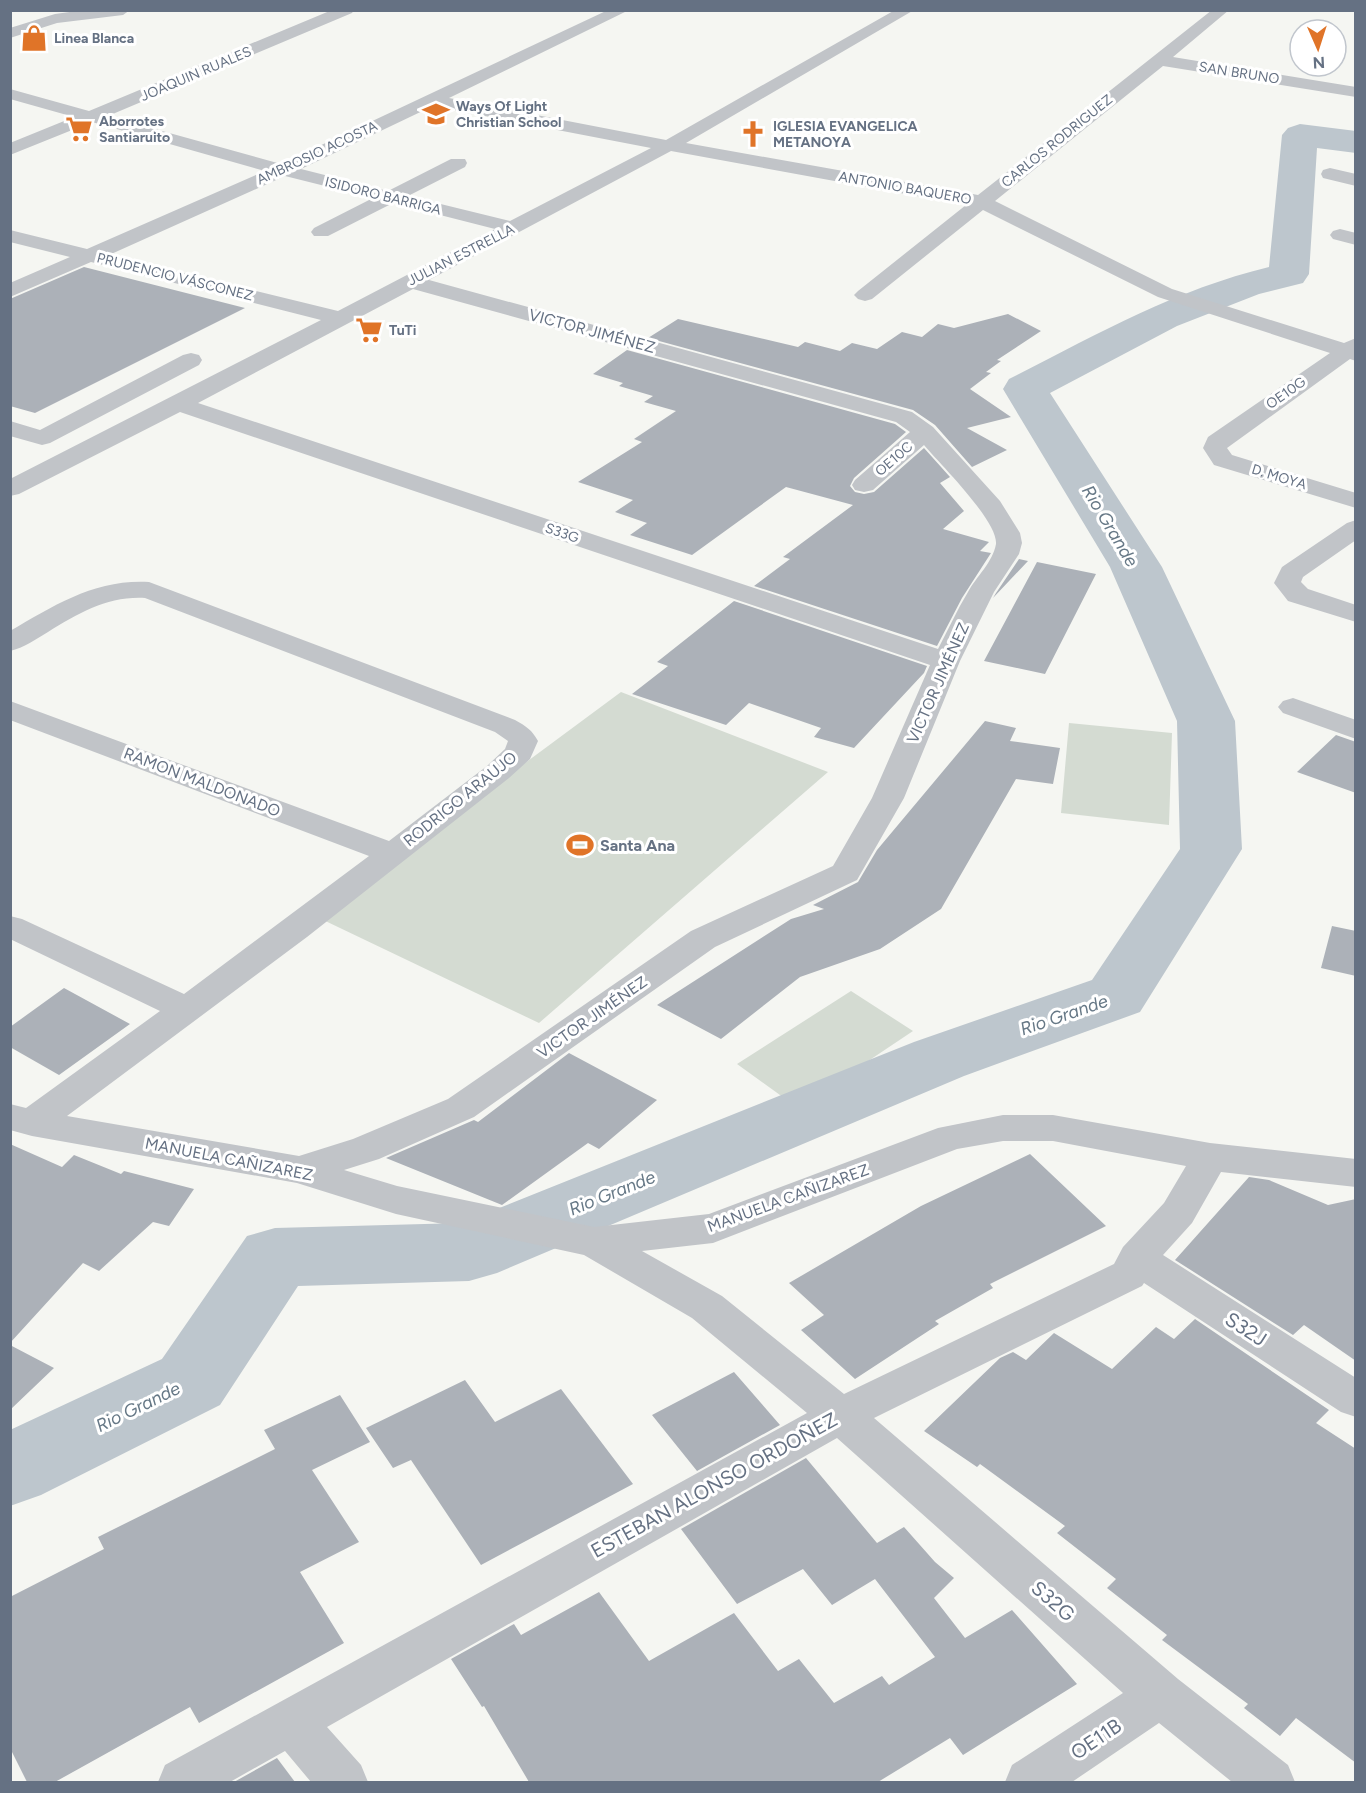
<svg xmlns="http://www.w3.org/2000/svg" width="1366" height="1793" viewBox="0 0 1366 1793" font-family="Figtree,sans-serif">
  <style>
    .green { fill: #d4dbd2 }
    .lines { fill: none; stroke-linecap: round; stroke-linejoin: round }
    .river { fill: #bdc6cd; fill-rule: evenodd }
    .building { fill: #acb1b8 }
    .minor { fill: #c1c4c8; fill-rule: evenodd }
    .labels { text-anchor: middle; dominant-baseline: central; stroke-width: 6; stroke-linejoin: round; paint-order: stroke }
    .far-poi-label { font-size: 14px; font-weight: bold; fill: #657183; stroke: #fff; text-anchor: start }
    .far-street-label { font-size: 14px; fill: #657183; stroke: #fff }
    .street-label { font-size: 16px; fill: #657183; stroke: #fff }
    .poi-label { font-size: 16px; font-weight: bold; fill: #657183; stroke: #fff; text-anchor: start }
    .water-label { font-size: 18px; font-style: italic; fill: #667886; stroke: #fff }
    .near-street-label { font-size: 20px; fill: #657183; stroke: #fff }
  </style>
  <rect width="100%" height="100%" fill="#f5f6f2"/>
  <path class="green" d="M 621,692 L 828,772 L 539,1023 L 317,917 Z
    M 1069,723 L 1172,733 L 1169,825 L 1061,813 Z
    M 851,991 L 913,1031 L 798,1108 L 737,1064 Z"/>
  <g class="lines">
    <path class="river" d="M 1300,124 L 1356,131 L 1356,153 L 1317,148 L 1309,274 L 1303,283 L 1259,294 L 1177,326 L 1050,393 L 1162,567 L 1235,721 L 1242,849 L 1150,996 L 1140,1012 L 964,1076 L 497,1273 L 469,1281 L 298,1286 L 220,1405 L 41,1495 L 10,1506 L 10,1430 L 162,1359 L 247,1236 L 275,1228 L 462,1223 L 914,1042 L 1092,980 L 1180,849 L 1177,721 L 1110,567 L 1003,389 L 1009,379 C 1096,335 1174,290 1269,267 L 1282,135 L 1288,128 Z"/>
  </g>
  <path class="building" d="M 84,267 L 245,308 L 35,413 L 10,406 L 10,299 Z
    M 1008,314 L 1041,331 L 997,360 L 1001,361 L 986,372 L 991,373 L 970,389 L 1011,417 L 967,428 L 1007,450 L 972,467 L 935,425 L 913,410 L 648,338 L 678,319 L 798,347 L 805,342 L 840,351 L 852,343 L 877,349 L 902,332 L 922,337 L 938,324 L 954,328 Z
    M 627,350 L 895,424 L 906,432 L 854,478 L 850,486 L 855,492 L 864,494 L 874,492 L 924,448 L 950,477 L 940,483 L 964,511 L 943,529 L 989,542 L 980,551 L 991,553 L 962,598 L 937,646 L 754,586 L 790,559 L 783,557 L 853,505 L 786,487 L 692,555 L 630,535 L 647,523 L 615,512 L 633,500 L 578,482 L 642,442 L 634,439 L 676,411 L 644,402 L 653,396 L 619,386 L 623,383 L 593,374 Z
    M 1019,559 L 1028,561 L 993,598 L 996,593 Z
    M 1037,562 L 1096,574 L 1045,674 L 984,661 Z
    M 734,601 L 927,666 L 924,673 L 854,748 L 814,737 L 821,728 L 749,703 L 726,725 L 632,694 L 668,666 L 657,662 Z
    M 985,721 L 1016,728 L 1010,741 L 1060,748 L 1053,784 L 1016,779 L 941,909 L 880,949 L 800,977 L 721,1039 L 657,1005 L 791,919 L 824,909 L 813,905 L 858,882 L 877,850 Z
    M 1336,735 L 1356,742 L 1356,793 L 1297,772 Z
    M 1332,926 L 1356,931 L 1356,976 L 1321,968 Z
    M 64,988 L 130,1024 L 59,1075 L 10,1047 L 10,1027 Z
    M 569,1053 L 657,1100 L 599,1149 L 588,1143 L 502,1205 L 386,1158 L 474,1120 L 478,1122 Z
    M 10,1144 L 62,1167 L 74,1155 L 121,1174 L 124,1171 L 194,1189 L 169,1226 L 153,1222 L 99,1271 L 83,1263 L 10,1343 Z
    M 1030,1154 L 1106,1226 L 990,1284 L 993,1288 L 935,1321 L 939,1324 L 855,1379 L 801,1330 L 824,1315 L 789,1283 L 921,1206 Z
    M 1249,1177 L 1269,1180 L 1328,1205 L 1356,1199 L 1356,1361 L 1304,1325 L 1293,1335 L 1175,1260 Z
    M 1195,1319 L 1329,1410 L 1316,1423 L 1356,1449 L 1356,1763 L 1296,1718 L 1280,1736 L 1244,1708 L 1248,1704 L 1162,1640 L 1167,1635 L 1107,1588 L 1116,1579 L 1057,1533 L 1065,1526 L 980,1464 L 977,1467 L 924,1431 L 1000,1358 L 1013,1352 L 1026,1360 L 1054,1333 L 1112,1369 L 1156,1327 L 1174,1339 Z
    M 10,1345 L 54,1368 L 10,1410 Z
    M 734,1372 L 780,1425 L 697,1471 L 652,1415 Z
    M 465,1380 L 495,1422 L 561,1389 L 633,1484 L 481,1565 L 411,1460 L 393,1468 L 366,1428 Z
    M 340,1395 L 370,1442 L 312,1470 L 359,1542 L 300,1572 L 344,1643 L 199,1723 L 190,1707 L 55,1782 L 27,1782 L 10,1748 L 10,1597 L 104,1549 L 98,1537 L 275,1449 L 264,1430 Z
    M 806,1458 L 877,1543 L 904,1527 L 935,1562 L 954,1578 L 934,1598 L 965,1638 L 1012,1610 L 1077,1684 L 963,1755 L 950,1738 L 878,1782 L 529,1782 L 484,1706 L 482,1707 L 451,1659 L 514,1624 L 521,1635 L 599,1592 L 649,1661 L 734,1613 L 778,1671 L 799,1659 L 834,1703 L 882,1676 L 889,1685 L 935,1657 L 875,1579 L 832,1605 L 803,1569 L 737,1604 L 681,1529 Z
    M 277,1758 L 295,1782 L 234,1782 Z"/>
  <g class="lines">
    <path class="minor" d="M 84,10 L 130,10 L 123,15 L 57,23 L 10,38 L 10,28 L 55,14 Z
      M 332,10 L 354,10 L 352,13 L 108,116 L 281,164 L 608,10 L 629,10 L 449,98 L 666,140 L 895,10 L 914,10 L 686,143 L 978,195 L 1212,10 L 1229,10 L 1173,57 L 1356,87 L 1356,97 L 1163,66 L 995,201 L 1172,289 L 1344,343 L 1356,338 L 1356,361 L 1350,359 L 1227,448 L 1232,455 L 1356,493 L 1356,508 L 1214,465 L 1203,448 L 1208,437 L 1330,353 L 1158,297 L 983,210 L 872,299 L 865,301 L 858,299 L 854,295 L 858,291 L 966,205 L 671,151 L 429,280 L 912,412 L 933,427 L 1000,501 L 1020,533 L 1022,543 L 1019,554 L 994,592 L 960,661 L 904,798 L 857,880 L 715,947 L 474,1117 L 379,1159 L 344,1170 L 397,1186 L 594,1227 L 709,1214 L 938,1128 L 1003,1115 L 1053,1115 L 1210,1143 L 1356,1159 L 1356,1187 L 1221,1172 L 1192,1223 L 1163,1255 L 1356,1378 L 1356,1417 L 1341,1412 L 1144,1283 L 1142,1286 L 874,1418 L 1178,1679 L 1288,1765 L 1295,1782 L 1232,1782 L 1159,1723 L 1072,1782 L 1005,1782 L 1012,1765 L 1123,1693 L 837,1438 L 327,1727 L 361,1765 L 368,1782 L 311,1782 L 285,1751 L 230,1782 L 158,1782 L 165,1765 L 807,1413 L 692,1318 L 584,1255 L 396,1214 L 297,1183 L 32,1136 L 10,1130 L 10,1104 L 26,1108 L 160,1011 L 10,939 L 10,916 L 22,919 L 184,994 L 369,856 L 10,720 L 10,701 L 389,841 L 487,766 L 505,749 L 508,741 L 495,732 L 145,598 C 108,596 79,613 48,632 C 36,639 24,648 10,651 L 10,631 C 55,605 95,579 149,582 L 515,720 C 526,726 532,730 538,741 L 530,759 L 509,778 L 307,937 L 67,1116 L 299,1156 L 353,1139 L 448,1099 L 691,931 L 833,866 L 872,798 L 930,665 L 180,412 L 19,494 L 10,496 L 10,479 L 321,320 L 91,262 L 10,297 L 10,283 L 70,257 L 10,242 L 10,230 L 87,249 L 265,171 L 92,122 L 10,155 L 10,143 L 74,117 L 10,99 L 10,89 L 89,111 ZM 433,106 L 651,148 L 510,221 L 408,196 L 465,167 L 467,163 L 465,159 L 451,159 L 388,191 L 301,169 ZM 285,176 L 373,198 L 314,228 L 311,232 L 314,236 L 328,236 L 393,203 L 495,229 L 338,311 L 109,255 ZM 413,289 L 896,422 L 910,432 L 855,480 L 852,485 L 855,490 L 864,492 L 873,490 L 924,445 C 940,464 998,521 996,544 C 993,562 976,577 968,592 C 957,610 948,630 938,649 L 198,403 ZM 1003,1141 L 1053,1141 L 1186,1166 L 1164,1203 L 1123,1247 L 1114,1264 L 844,1394 L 722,1296 L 642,1251 L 713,1243 L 957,1149 Z
      M 1330,168 L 1356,174 L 1356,186 L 1323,178 L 1321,174 L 1323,170 Z
      M 1340,229 L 1356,233 L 1356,245 L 1333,239 L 1330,235 L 1333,231 Z
      M 191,353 L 199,355 L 202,360 L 199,365 L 50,443 L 42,445 L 10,436 L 10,421 L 40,430 L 183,355 Z
      M 1356,520 L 1356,540 L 1303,577 L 1301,582 L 1308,589 L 1356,605 L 1356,622 L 1288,601 L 1274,583 L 1282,567 L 1347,523 Z
      M 1293,698 L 1356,720 L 1356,739 L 1283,713 L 1278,707 L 1283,701 Z"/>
  </g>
  <defs>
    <symbol id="shop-bare" viewBox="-9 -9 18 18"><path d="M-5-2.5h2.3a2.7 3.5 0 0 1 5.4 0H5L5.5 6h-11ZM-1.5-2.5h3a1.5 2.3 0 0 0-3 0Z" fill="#e07428" stroke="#fff" stroke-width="2.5" paint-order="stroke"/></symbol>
    <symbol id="school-bare" viewBox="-9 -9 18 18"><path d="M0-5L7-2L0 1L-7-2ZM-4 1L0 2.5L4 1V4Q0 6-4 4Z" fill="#e07428" stroke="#fff" stroke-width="2.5" paint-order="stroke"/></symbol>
    <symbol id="supermarket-bare" viewBox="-9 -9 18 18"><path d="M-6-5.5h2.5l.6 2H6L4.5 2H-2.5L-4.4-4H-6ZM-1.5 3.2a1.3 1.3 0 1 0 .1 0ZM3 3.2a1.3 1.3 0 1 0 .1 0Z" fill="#e07428" stroke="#fff" stroke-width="2.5" paint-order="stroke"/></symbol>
    <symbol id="church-bare" viewBox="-9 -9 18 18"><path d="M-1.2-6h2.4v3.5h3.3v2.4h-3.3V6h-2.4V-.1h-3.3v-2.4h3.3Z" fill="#e07428" stroke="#fff" stroke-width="2.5" paint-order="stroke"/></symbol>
    <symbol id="stadium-bare" viewBox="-9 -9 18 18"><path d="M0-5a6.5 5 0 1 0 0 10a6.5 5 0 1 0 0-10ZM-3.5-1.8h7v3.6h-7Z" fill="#e07428" stroke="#fff" stroke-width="2.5" paint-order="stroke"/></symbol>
  </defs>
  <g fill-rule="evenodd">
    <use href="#shop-bare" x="15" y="19" width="38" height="38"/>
    <use href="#school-bare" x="417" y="95" width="38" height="38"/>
    <use href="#supermarket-bare" x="60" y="110" width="38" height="38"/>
    <use href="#church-bare" x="734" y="115" width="38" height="38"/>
    <use href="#supermarket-bare" x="350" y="311" width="38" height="38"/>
    <use href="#stadium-bare" x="561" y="826" width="38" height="38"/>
  </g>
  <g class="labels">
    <g class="far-poi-label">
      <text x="54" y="38">Linea Blanca</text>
      <text x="456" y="106">Ways Of Light<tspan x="456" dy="16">Christian School</tspan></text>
      <text x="99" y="121">Aborrotes<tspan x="99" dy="16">Santiaruito</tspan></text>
      <text x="773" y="126">IGLESIA EVANGELICA<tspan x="773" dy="16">METANOYA</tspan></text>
      <text x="389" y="330">TuTi</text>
    </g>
    <g class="far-street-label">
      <text transform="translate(1239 73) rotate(9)">SAN BRUNO</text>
      <text transform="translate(196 74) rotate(-23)">JOAQUIN RUALES</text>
      <text transform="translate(1057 141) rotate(-39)">CARLOS RODRIGUEZ</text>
      <text transform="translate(317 153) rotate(-25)">AMBROSIO ACOSTA</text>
      <text transform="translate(905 188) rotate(10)">ANTONIO BAQUERO</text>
      <text transform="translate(383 196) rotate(14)">ISIDORO BARRIGA</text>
      <text transform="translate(461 255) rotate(-27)">JULIAN ESTRELLA</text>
      <text transform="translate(175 277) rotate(14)">PRUDENCIO VÁSCONEZ</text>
      <text transform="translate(1286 393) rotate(-35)">OE10G</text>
      <text transform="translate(894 459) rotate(-41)">OE10C</text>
      <text transform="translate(1279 477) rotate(17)">D. MOYA</text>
      <text transform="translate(562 533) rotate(19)">S33G</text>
    </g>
    <g class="street-label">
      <text transform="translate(592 331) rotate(15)">VICTOR JIMÉNEZ</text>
      <text transform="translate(938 683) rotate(-66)">VICTOR JIMÉNEZ</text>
      <text transform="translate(202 782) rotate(21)">RAMON MALDONADO</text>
      <text transform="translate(460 799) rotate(-39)">RODRIGO ARAUJO</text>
      <text transform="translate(592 1017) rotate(-35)">VICTOR JIMÉNEZ</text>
      <text transform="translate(229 1159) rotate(11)">MANUELA CAÑIZAREZ</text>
      <text transform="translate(788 1198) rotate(-20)">MANUELA CAÑIZAREZ</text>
    </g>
    <g class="poi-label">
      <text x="600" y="845">Santa Ana</text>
    </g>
    <g class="water-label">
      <text transform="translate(1110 526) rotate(59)">Rio Grande</text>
      <text transform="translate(1064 1015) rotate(-19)">Rio Grande</text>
      <text transform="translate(612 1193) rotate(-22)">Rio Grande</text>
      <text transform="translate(138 1407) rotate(-26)">Rio Grande</text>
    </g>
    <g class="near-street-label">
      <text transform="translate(1246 1329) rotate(33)">S32J</text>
      <text transform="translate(714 1485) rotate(-29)">ESTEBAN ALONSO ORDOÑEZ</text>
      <text transform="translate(1053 1601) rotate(41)">S32G</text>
      <text transform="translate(1096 1739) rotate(-34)">OE11B</text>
    </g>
  </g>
  <rect width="1366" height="1793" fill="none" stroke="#657183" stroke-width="24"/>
  <g transform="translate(1318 48) rotate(177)"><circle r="28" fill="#ffffff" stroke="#c1c6cd" stroke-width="1.5"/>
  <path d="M0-4.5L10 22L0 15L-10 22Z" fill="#e07428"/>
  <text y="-9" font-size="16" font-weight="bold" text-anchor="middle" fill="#657183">N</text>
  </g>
</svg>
